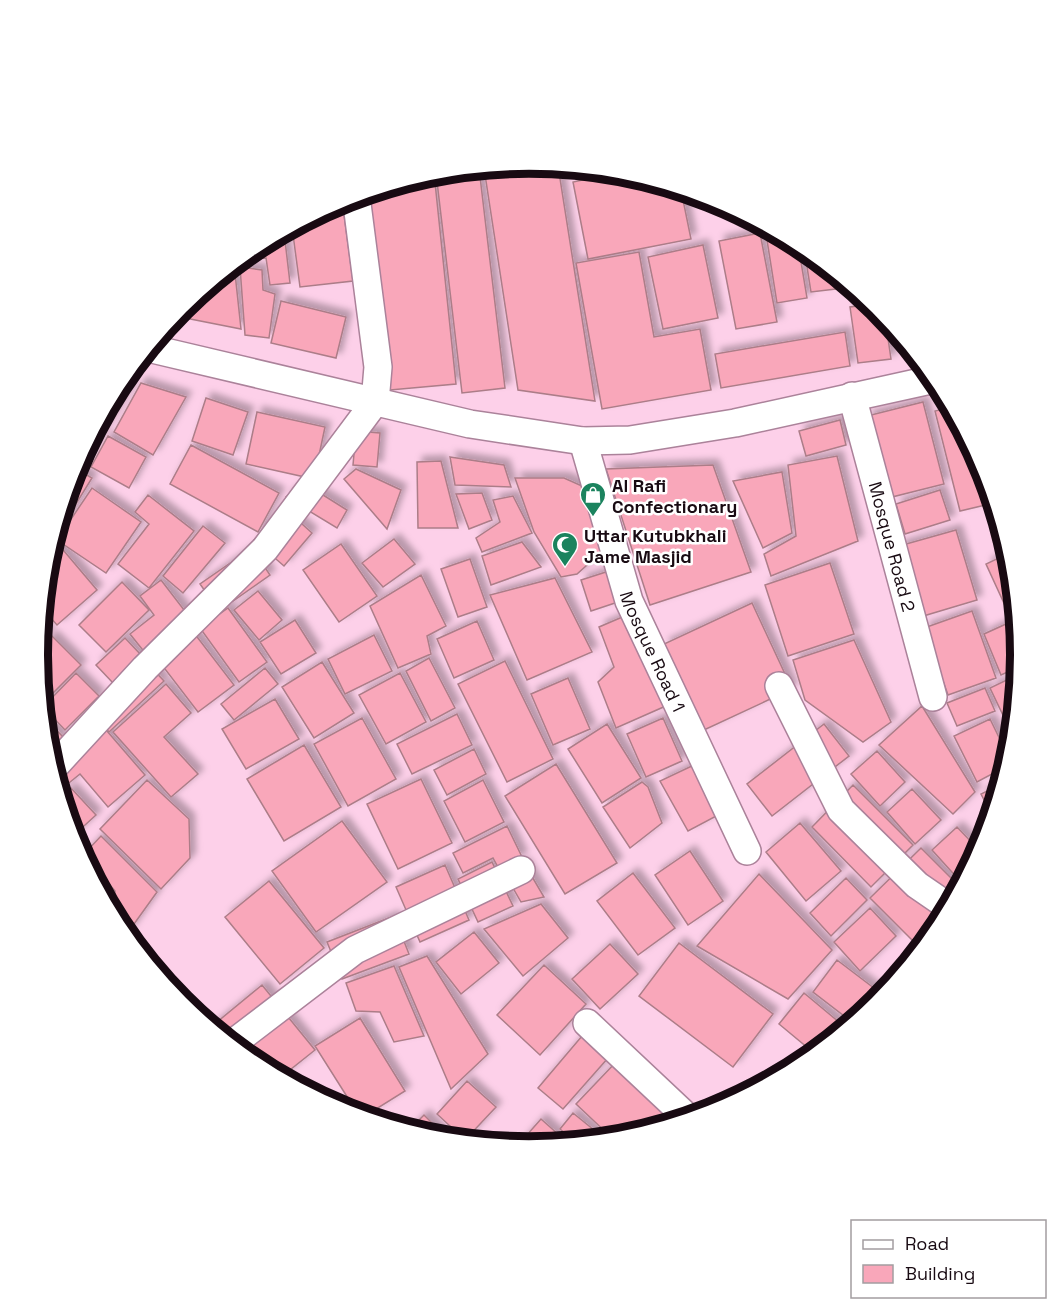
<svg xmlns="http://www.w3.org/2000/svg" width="1058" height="1310" viewBox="0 0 1058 1310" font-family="'Space Grotesk',sans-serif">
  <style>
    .building { fill: #f9a7ba; stroke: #ac7d88; stroke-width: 1.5; filter: url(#shadow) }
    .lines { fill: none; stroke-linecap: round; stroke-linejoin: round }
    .street-casing { stroke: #ab829a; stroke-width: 30 }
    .street { stroke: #fff; stroke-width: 27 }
    .labels { text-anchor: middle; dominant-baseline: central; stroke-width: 5; stroke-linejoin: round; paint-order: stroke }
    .poi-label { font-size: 18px; font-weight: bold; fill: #180a12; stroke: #fff; text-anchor: start }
    .street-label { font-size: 18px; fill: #180a12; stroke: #fff }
    .rim { fill: none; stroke: #180a12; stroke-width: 8 }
  </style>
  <defs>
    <filter id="shadow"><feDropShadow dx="5.5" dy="-5.5" stdDeviation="3" flood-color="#0004"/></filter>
  </defs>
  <rect width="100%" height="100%" fill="#fdd0e9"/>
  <path class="building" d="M 529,164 L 558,166 L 595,401 L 518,390 L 484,168 Z
    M 479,168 L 505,388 L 462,393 L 436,173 Z
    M 620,172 L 681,190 L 691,239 L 588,259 L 573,182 Z
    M 434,173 L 456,384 L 390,390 L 364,194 Z
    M 342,200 L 353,281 L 300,287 L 292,227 Z
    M 284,232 L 290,283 L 270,285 L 266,258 L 240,260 L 256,246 Z
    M 760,233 L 777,322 L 736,329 L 719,241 Z
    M 785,237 L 798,244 L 807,298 L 777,303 L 767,240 Z
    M 703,245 L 718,318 L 663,329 L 648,257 Z
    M 804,248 L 843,280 L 844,288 L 811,292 Z
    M 639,252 L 654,337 L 700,329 L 711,390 L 602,409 L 576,263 Z
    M 234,264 L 241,329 L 175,316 L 182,307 Z
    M 240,267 L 262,270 L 263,290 L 275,294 L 269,338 L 245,335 Z
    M 281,301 L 346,317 L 336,358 L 271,343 Z
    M 872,304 L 885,318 L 891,359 L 858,363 L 850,307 Z
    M 845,332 L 850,366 L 721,388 L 715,354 Z
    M 120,383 L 130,387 L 84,462 L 79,459 Z
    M 141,383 L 186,397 L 153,455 L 114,432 Z
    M 206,398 L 248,412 L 233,455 L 192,441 Z
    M 923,402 L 944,484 L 888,498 L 867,416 Z
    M 951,407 L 983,467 L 994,503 L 960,511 L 935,411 Z
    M 257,412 L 325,427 L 314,479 L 246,464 Z
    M 840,420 L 846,445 L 806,456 L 799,431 Z
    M 356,431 L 380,433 L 377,467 L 353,465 Z
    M 108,436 L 146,457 L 129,488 L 91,467 Z
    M 191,445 L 279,493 L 258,532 L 170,484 Z
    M 837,456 L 858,541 L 771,576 L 764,554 L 796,536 L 788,465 Z
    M 450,457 L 504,465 L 511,487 L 455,485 Z
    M 441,461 L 458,528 L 418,528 L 417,462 Z
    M 713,465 L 751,572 L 650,605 L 606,469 Z
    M 75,468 L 92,478 L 66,520 L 60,516 Z
    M 356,469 L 401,490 L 387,529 L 344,479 Z
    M 782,472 L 792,533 L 763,548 L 733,481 Z
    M 515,478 L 564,478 L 591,490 L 606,548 L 577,574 L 561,577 L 534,532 Z
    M 304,483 L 347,510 L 337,528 L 286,497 Z
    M 92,488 L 141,522 L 106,573 L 57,540 Z
    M 940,490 L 950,520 L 905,534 L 896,504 Z
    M 482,493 L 492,520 L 469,529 L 456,494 Z
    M 148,495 L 194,531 L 149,588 L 118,564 L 149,524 L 135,512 Z
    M 513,496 L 532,533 L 482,552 L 476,538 L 500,522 L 493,500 Z
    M 282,506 L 312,533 L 284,566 L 254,540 Z
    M 203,526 L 225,543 L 183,593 L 163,576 Z
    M 956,530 L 977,600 L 920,617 L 899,546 Z
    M 53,538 L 97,590 L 57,625 L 42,608 L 47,559 Z
    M 394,539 L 415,564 L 383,587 L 362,563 Z
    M 522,542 L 541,567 L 491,585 L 482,556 Z
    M 341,544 L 377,596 L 339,622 L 303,570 Z
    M 252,548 L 270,575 L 219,611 L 200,584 Z
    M 1009,553 L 1016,608 L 1008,612 L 986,564 Z
    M 470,559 L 487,607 L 458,617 L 441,569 Z
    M 830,563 L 854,634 L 788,656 L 765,585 Z
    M 606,572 L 618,602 L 591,611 L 581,580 Z
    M 421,575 L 446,626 L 427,636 L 431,654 L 398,668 L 370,606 Z
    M 555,578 L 592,652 L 527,680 L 490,595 Z
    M 161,580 L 191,619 L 146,654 L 130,634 L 154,615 L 140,596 Z
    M 122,582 L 149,610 L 106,652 L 79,625 Z
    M 258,591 L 282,620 L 259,640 L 234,610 Z
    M 752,603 L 792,689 L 704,730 L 664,644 Z
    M 228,608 L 267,662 L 239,682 L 200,628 Z
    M 972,611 L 996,678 L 948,695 L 924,628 Z
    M 627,615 L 668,705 L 616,728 L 598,682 L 614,667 L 599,627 Z
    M 1017,619 L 1019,667 L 1001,675 L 984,634 Z
    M 295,620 L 316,653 L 281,674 L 260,642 Z
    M 477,621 L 494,660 L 454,678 L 437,639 Z
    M 41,623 L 49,632 L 39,640 Z
    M 191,629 L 234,685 L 198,712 L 155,656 Z
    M 374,635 L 392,671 L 345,694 L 328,659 Z
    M 52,636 L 81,665 L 42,704 L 38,650 Z
    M 125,638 L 142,656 L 113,683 L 96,665 Z
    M 854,640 L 891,722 L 863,742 L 805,700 L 793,660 Z
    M 429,658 L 455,708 L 431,721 L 406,671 Z
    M 145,661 L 164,681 L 109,732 L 90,711 Z
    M 505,661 L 553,759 L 507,782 L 458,684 Z
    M 322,662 L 354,713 L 314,738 L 282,687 Z
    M 265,668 L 278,684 L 234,720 L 221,704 Z
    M 76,673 L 99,696 L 65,730 L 43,707 Z
    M 400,673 L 426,722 L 386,744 L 359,695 Z
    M 1019,674 L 1013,736 L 990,688 Z
    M 568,678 L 590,729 L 553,745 L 531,694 Z
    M 166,684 L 191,713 L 164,737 L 198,774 L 171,797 L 113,732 Z
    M 985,688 L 995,711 L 957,726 L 947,703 Z
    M 275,699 L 299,739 L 246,769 L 222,729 Z
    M 922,706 L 975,792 L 953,814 L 879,745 Z
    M 457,714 L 472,745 L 412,774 L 397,744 Z
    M 94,716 L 145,775 L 108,807 L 80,774 L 59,791 L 48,755 Z
    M 44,717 L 63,737 L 47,752 Z
    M 362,718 L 396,779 L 348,806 L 314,744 Z
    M 663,718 L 682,761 L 646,777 L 627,734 Z
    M 990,719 L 1009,758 L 1007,766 L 977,782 L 954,736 Z
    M 607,724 L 641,778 L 602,803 L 568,749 Z
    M 824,724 L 849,756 L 772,816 L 747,784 Z
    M 304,745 L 341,807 L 284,841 L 247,779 Z
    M 474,749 L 486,774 L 447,795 L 434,770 Z
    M 877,751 L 905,782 L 880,806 L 851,774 Z
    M 556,764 L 617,863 L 565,894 L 505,796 Z
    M 696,764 L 722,813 L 688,831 L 660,781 Z
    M 421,779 L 452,843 L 398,869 L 367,804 Z
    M 147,780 L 189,819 L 190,858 L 161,889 L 100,829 Z
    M 483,780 L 504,822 L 465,842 L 444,801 Z
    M 642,782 L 648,787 L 662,823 L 630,848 L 603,807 Z
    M 1001,784 L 992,815 L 981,794 Z
    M 853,785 L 913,845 L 871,887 L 812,827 Z
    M 71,788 L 96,815 L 73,836 L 61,798 Z
    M 912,789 L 941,820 L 915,844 L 887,812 Z
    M 342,821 L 387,882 L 316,932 L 272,871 Z
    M 800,823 L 841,871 L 806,901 L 766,852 Z
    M 507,826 L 522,857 L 499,869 L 493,858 L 463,873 L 453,853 Z
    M 957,827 L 979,850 L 960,881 L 932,850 Z
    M 101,836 L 157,892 L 129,931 L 119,926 L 112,912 L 115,891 L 84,854 Z
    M 921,848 L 960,887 L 937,928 L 919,947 L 870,898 Z
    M 690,851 L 723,901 L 688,925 L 655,875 Z
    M 492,862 L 513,906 L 478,922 L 458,879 Z
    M 524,863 L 544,897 L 521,902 L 505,874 Z
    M 445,865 L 469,920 L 420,942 L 396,887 Z
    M 633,873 L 675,928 L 638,955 L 597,901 Z
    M 759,874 L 832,950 L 788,999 L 697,946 Z
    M 846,878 L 867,900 L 831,936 L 810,913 Z
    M 269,881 L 324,948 L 280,984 L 225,917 Z
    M 541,904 L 568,938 L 523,976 L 484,929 Z
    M 870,908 L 896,936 L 860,971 L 834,942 Z
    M 394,916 L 409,954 L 342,979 L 327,942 Z
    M 474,932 L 499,963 L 461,994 L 436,962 Z
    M 679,943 L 773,1014 L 733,1067 L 639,996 Z
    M 610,944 L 638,974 L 600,1009 L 572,979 Z
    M 427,956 L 488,1054 L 451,1089 L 399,967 Z
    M 837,960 L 883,995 L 852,1022 L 813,992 Z
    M 544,965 L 586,1004 L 540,1055 L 497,1015 Z
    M 394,966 L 424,1036 L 394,1042 L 380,1012 L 356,1011 L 346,983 Z
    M 262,985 L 315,1050 L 281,1077 L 256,1063 L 211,1027 Z
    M 804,993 L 846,1028 L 814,1053 L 779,1024 Z
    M 360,1018 L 405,1091 L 365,1116 L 358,1114 L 315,1046 Z
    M 582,1036 L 608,1058 L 563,1109 L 538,1088 Z
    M 616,1062 L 678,1121 L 641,1132 L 635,1127 L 626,1137 L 612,1138 L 576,1104 Z
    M 467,1081 L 496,1107 L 465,1140 L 437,1114 Z
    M 573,1113 L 605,1139 L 575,1142 L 560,1129 Z
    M 424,1115 L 447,1138 L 409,1130 Z
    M 541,1119 L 568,1143 L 518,1145 Z"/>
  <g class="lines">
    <defs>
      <g id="street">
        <path d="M 148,348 L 470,424 L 583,441 L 630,440 L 735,423 L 935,379"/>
        <path id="s1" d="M 852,396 L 933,697"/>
        <path id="s2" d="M 583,441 L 629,601 L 747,851"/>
        <path d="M 779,686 L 841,810 L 917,885 L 949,907"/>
        <path d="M 52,769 L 145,668 L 265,549 L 375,402 L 378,367 L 356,196"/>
        <path d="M 587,1023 L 688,1118"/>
        <path d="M 232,1044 L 355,950 L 521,870"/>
      </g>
    </defs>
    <use href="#street" class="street-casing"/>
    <use href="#street" class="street"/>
  </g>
  <defs>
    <symbol id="shop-pin" viewBox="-11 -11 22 30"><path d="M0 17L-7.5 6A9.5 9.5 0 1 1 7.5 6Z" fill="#1b835e" stroke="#fff"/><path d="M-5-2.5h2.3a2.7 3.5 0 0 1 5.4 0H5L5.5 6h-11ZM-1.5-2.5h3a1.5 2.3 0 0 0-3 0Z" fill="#fff"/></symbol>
    <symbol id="mosque-pin" viewBox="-11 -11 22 30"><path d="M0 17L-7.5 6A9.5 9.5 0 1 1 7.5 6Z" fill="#1b835e" stroke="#fff"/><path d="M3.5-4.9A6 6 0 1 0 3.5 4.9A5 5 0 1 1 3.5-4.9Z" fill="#fff"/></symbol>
  </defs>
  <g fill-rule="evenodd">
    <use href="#shop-pin" x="578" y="480" width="30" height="40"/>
    <use href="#mosque-pin" x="550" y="530" width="30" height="40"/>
  </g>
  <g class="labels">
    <g class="poi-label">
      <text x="612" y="485">Al Rafi<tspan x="612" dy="21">Confectionary</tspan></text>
      <text x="584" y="535">Uttar Kutubkhali<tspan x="584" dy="21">Jame Masjid</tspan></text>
    </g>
    <g class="street-label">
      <text stroke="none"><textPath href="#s1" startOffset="156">Mosque Road 2</textPath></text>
      <text stroke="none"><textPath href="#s2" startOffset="222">Mosque Road 1</textPath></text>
    </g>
  </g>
  <path d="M0 0H1058V1310H0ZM48 655a481 481 0 1 1 962 0a481 481 0 1 1-962 0Z" fill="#fff" fill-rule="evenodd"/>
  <path class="rim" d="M48 655a481 481 0 1 1 962 0a481 481 0 1 1-962 0Z"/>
  <rect x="851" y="1220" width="195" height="78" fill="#ffffff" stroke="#a39da0" stroke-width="1.5"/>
  <rect x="863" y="1240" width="30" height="9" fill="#ffffff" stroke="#a39da0" stroke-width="1.5"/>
  <text x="905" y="1250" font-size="18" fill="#180a12">Road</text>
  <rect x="863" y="1265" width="30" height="18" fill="#f9a7ba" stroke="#a39da0" stroke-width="1.5"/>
  <text x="905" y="1280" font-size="18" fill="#180a12">Building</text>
</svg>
